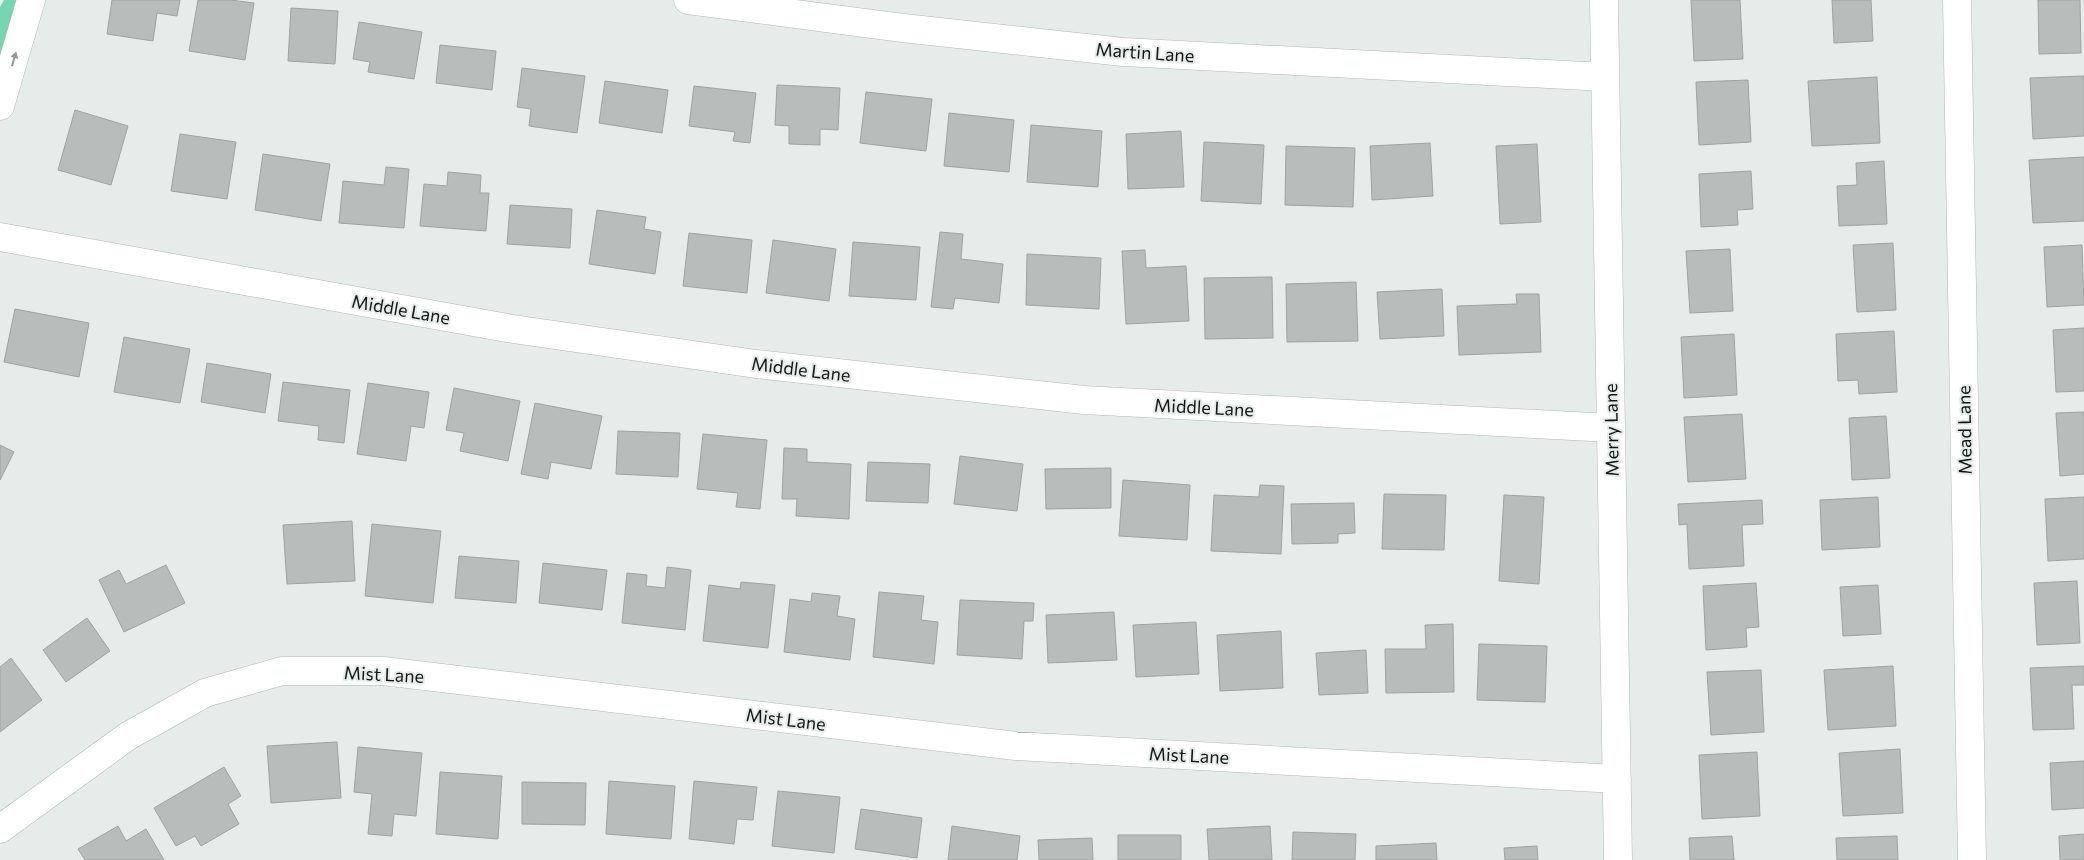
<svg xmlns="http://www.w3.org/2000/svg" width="2084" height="860" viewBox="0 0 2084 860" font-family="Commissioner,sans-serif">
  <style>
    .green { fill: #77d6b2 }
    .building { fill: #b7bdba; stroke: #9ea3a1 }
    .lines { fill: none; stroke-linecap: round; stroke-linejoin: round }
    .minor-casing { stroke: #b1b7b4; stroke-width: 29 }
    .minor { stroke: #fff; stroke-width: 28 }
    .oneway { fill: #959696 }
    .labels { text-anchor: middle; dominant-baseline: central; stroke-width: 4; stroke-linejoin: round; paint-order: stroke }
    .street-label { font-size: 18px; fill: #141615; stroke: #e6ece9 }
  </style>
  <rect width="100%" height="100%" fill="#e6ece9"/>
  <path class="green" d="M 4,0 L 27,0 L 0,92 L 0,7 Z"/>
  <path class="building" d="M 112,0 L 180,0 L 177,16 L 157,13 L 153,41 L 107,34 Z
    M 198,0 L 231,0 L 254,3 L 245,60 L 189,51 Z
    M 1691,0 L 1740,0 L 1743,59 L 1694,61 Z
    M 1832,0 L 1871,0 L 1873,41 L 1834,43 Z
    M 2038,0 L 2080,0 L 2081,53 L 2039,54 Z
    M 291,8 L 338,11 L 335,64 L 288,61 Z
    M 359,22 L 422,32 L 414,79 L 368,72 L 370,62 L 353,59 Z
    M 440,45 L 496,51 L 492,90 L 436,83 Z
    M 522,68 L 585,76 L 577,133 L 529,126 L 531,109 L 517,107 Z
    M 2084,76 L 2084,136 L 2033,139 L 2030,78 Z
    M 1877,77 L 1880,143 L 1812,146 L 1808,81 Z
    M 1748,80 L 1751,142 L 1699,145 L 1696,82 Z
    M 605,81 L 668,90 L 662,133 L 599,123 Z
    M 777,85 L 840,88 L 838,130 L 820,129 L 820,145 L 789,144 L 789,126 L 775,125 Z
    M 694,86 L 756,93 L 750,143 L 733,141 L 735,132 L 689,126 Z
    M 866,92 L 932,99 L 926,151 L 860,143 Z
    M 75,110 L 128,126 L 111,185 L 58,170 Z
    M 949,113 L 1014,120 L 1009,172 L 944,166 Z
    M 1031,125 L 1102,131 L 1098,187 L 1027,182 Z
    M 1181,131 L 1184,187 L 1128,189 L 1126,134 Z
    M 180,134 L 236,142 L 227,199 L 171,191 Z
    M 1204,142 L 1264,145 L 1261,204 L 1201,201 Z
    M 1430,143 L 1433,196 L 1372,200 L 1370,146 Z
    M 1537,144 L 1541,222 L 1500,224 L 1496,146 Z
    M 1286,146 L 1355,148 L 1353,207 L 1285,205 Z
    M 263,154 L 330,164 L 321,221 L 255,210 Z
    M 2084,157 L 2084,221 L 2033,223 L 2029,160 Z
    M 1884,161 L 1887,224 L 1839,226 L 1837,186 L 1857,185 L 1856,163 Z
    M 386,167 L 409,169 L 404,228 L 339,223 L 343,181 L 384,185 Z
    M 1751,171 L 1753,209 L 1737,210 L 1738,225 L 1701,227 L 1699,174 Z
    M 448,172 L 481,175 L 480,193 L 489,193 L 486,231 L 420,226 L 424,184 L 447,186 Z
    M 510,205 L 572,209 L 570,248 L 507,244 Z
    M 597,210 L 646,217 L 644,229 L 661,232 L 655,274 L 589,264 Z
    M 940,232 L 963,234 L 961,259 L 1003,264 L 999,303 L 955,298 L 953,309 L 931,307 Z
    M 689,233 L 752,240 L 747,293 L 683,286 Z
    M 773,240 L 836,249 L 829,301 L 766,293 Z
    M 853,242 L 920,247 L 916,300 L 849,296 Z
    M 1893,243 L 1896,310 L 1857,312 L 1853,245 Z
    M 2082,245 L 2084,305 L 2047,307 L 2044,247 Z
    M 1730,249 L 1733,311 L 1690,313 L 1686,251 Z
    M 1145,250 L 1146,268 L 1186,266 L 1189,321 L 1126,324 L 1122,251 Z
    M 1027,254 L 1101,258 L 1099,309 L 1026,305 Z
    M 1272,277 L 1273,338 L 1205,339 L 1204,278 Z
    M 1356,282 L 1358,341 L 1287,342 L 1286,284 Z
    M 1442,289 L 1444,336 L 1380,339 L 1377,292 Z
    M 1516,294 L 1539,294 L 1541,352 L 1459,355 L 1457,306 L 1517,304 Z
    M 15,309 L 89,323 L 79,377 L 4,362 Z
    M 2084,328 L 2084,391 L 2056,392 L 2053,330 Z
    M 1894,331 L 1897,392 L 1859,394 L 1858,380 L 1838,381 L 1836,334 Z
    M 1734,334 L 1737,395 L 1684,398 L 1681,337 Z
    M 124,337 L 190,349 L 180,403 L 114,392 Z
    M 207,363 L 271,374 L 265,413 L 201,402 Z
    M 283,382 L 350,390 L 344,443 L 318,440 L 319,426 L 278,421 Z
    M 368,383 L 429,392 L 424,428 L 411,426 L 406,461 L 357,454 Z
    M 454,388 L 520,401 L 508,461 L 460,451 L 464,433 L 446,430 Z
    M 535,403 L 602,416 L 591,469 L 551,462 L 548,479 L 521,474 Z
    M 2084,412 L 2084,474 L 2060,476 L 2056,413 Z
    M 1742,414 L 1746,479 L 1688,482 L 1684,417 Z
    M 1886,416 L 1890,478 L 1852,480 L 1849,418 Z
    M 618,431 L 680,433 L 678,477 L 616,474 Z
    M 703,434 L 767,440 L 760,509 L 736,507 L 738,493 L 697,489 Z
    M 0,445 L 14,452 L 0,480 Z
    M 784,448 L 807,449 L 807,462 L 851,464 L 849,519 L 796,516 L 797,499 L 782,499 Z
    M 960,456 L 1023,464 L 1017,511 L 954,504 Z
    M 868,462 L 930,464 L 928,503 L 866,501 Z
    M 1111,468 L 1111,508 L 1046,509 L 1045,469 Z
    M 1123,480 L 1190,485 L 1187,540 L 1119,536 Z
    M 1260,485 L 1284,486 L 1281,554 L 1211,551 L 1214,495 L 1259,497 Z
    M 1384,494 L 1446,495 L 1444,550 L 1382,549 Z
    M 1504,495 L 1544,497 L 1539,584 L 1499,581 Z
    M 1878,497 L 1880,547 L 1822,550 L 1820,500 Z
    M 2084,497 L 2084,559 L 2048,561 L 2045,499 Z
    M 1762,500 L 1763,524 L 1742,525 L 1744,566 L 1689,569 L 1687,524 L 1679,525 L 1678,504 Z
    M 1354,503 L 1355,533 L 1338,534 L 1338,543 L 1292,544 L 1291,504 Z
    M 352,521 L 355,581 L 287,584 L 283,525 Z
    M 372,524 L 441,531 L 433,603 L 365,596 Z
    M 459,556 L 519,561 L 516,603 L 455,598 Z
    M 543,563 L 607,570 L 602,610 L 539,603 Z
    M 166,565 L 185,603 L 124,632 L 99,580 L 119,570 L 126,584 Z
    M 667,567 L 691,570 L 685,630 L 622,623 L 627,573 L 647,575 L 646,586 L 665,588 Z
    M 2077,581 L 2080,643 L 2037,645 L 2034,583 Z
    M 741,582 L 775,585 L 768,648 L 703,641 L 709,585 L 740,589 Z
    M 1756,583 L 1759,627 L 1746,628 L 1747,647 L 1706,650 L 1703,586 Z
    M 1878,585 L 1881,634 L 1843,636 L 1840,587 Z
    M 879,592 L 924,596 L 921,620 L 938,622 L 934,664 L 873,657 Z
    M 812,593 L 840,596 L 837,616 L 855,619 L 850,660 L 784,652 L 790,599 L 811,602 Z
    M 960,600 L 1034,603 L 1033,621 L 1024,621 L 1022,659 L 957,655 Z
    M 1114,612 L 1117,660 L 1048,663 L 1046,615 Z
    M 87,618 L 110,651 L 66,682 L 43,650 Z
    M 1196,622 L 1199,674 L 1136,677 L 1133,625 Z
    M 1453,624 L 1454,692 L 1386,693 L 1385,649 L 1426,649 L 1425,625 Z
    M 1281,631 L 1283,688 L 1220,691 L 1217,635 Z
    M 1479,644 L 1547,646 L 1545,702 L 1477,700 Z
    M 1366,650 L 1368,693 L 1319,695 L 1316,653 Z
    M 11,658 L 42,700 L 0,732 L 0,667 Z
    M 1893,666 L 1896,726 L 1828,730 L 1824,670 Z
    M 2084,666 L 2084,685 L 2072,685 L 2074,729 L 2033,730 L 2030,668 Z
    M 1761,670 L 1764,732 L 1711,735 L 1707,672 Z
    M 337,742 L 341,798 L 271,803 L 267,746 Z
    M 358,747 L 422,753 L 416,816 L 394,814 L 392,836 L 368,834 L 372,794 L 354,792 Z
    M 1900,749 L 1903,813 L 1843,816 L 1839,753 Z
    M 1757,752 L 1760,816 L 1702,819 L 1699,755 Z
    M 2084,761 L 2084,808 L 2052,810 L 2050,763 Z
    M 224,767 L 241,796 L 228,804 L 239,824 L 201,846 L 195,836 L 176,846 L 154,808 Z
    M 440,772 L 502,776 L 498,839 L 436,834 Z
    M 609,781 L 675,786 L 671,839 L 606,834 Z
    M 694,781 L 757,787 L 753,820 L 737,819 L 734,844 L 689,839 Z
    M 522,782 L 586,783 L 585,825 L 522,824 Z
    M 778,791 L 840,797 L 834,853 L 772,846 Z
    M 861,809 L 922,818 L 917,858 L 855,849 Z
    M 118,826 L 126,841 L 146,829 L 164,860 L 85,860 L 78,849 Z
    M 952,826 L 1020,836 L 1017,860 L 948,860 Z
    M 1270,826 L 1272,860 L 1209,860 L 1207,829 Z
    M 1293,832 L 1356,834 L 1355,860 L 1292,860 Z
    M 2084,834 L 2084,860 L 2060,860 L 2059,836 Z
    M 1118,835 L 1181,835 L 1181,860 L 1118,860 Z
    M 1732,836 L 1734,860 L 1690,860 L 1689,838 Z
    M 1897,836 L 1898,860 L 1837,860 L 1836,838 Z
    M 1092,838 L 1093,860 L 1039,860 L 1038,840 Z
    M 1436,843 L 1437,860 L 1376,860 L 1376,846 Z
    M 1537,846 L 1538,860 L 1505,860 L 1504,848 Z"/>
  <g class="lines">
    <defs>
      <path id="minor" d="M 688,0 L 903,28 L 1123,52 L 1605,77
        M 1604,0 L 1618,860
        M 1957,0 L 1972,860
        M 0,106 L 31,0
        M 0,237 L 513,329 L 756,364 L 1084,400 L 1611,428
        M 0,829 L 128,736 L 205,693 L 282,671 L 383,671 L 1016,746 L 1617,779"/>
    </defs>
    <use href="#minor" class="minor-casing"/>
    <use href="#minor" class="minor"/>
  </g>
  <defs><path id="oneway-solid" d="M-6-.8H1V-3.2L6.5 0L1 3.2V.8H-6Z" transform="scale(1.25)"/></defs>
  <use class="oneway" href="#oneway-solid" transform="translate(14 59) rotate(-74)"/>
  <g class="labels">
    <g class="street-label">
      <text transform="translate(1145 52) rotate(4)">Martin Lane</text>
      <text transform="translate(401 309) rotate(10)">Middle Lane</text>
      <text transform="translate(801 369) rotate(7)">Middle Lane</text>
      <text transform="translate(1204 407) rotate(3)">Middle Lane</text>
      <text transform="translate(1611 430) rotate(-91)">Merry Lane</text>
      <text transform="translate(1964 430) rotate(-91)">Mead Lane</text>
      <text transform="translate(384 674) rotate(3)">Mist Lane</text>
      <text transform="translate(786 719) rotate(7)">Mist Lane</text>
      <text transform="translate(1189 755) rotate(3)">Mist Lane</text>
    </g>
  </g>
</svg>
